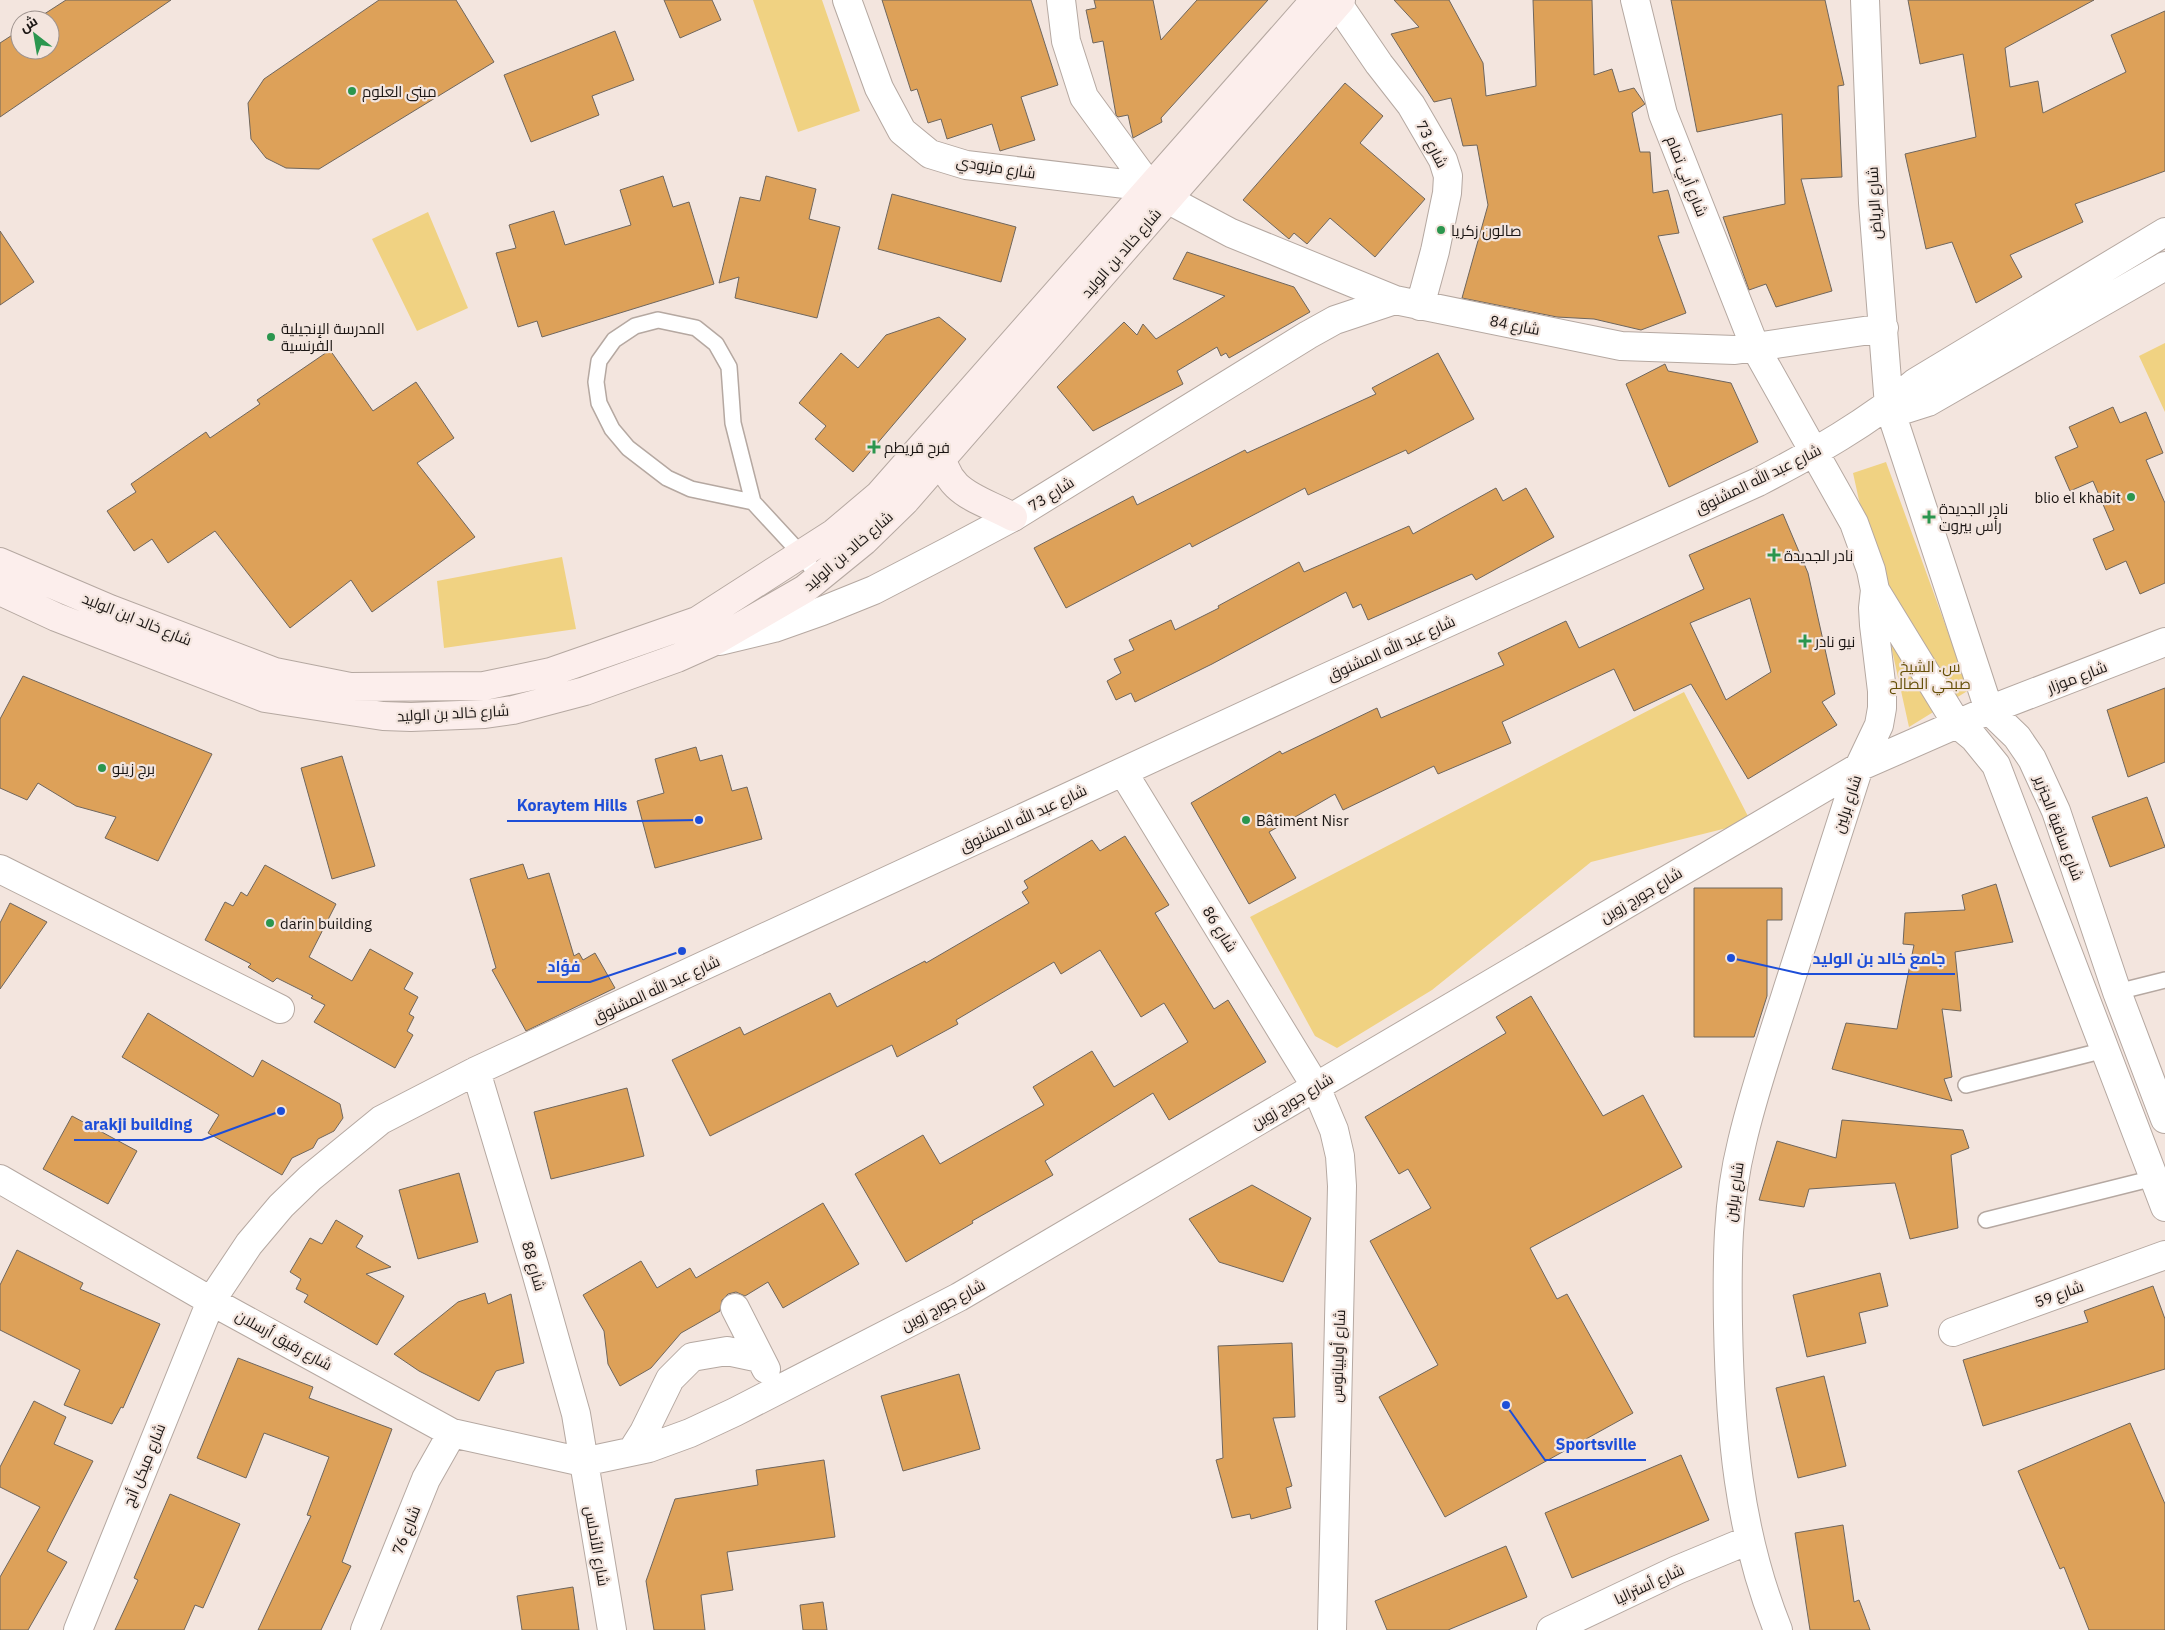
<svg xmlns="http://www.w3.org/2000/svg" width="2165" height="1630" viewBox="0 0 2165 1630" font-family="'IBM Plex Sans',Cairo,sans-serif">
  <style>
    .park { fill: #f0d282 }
    .building { fill: #dda159; stroke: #6f665d; fill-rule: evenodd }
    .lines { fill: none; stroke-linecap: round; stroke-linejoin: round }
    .service-casing { stroke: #b5a8a1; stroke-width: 18 }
    .minor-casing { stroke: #b5a8a1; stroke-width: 30 }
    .secondary-casing { stroke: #b5a8a1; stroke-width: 30 }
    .service { stroke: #fff; stroke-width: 15 }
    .minor { stroke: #fff; stroke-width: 28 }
    .secondary { stroke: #fceeec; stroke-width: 28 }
    .poi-dot { fill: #2b964e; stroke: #f3e5de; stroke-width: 2 }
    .labels { text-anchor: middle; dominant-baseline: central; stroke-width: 4.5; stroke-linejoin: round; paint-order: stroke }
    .poi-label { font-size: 15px; fill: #1b1614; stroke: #f3e5de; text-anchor: start }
    .street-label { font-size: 15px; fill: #1b1614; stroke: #f3e5de }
    .park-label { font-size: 15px; fill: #654f07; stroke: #f3e5de }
    .leader { fill: none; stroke: #1d4ed8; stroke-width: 2 }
    .callout-dot { fill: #1d4ed8; stroke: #f3e5de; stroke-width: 2 }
    .callout-label { font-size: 16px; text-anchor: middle; font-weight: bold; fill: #1d4ed8; stroke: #f3e5de; stroke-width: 4.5; stroke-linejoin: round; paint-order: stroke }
  </style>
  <rect width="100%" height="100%" fill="#f3e5de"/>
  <path class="park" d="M 822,0 L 860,111 L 798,132 L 753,0 Z
    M 428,212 L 468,308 L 417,331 L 372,239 Z
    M 2165,343 L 2165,412 L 2139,356 Z
    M 1886,462 L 1969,690 L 1909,727 L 1853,473 Z
    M 562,557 L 576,629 L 444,648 L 437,581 Z
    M 1684,692 L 1751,822 L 1591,862 L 1432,990 L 1337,1048 L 1315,1036 L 1250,917 Z"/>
  <path class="building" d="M 66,0 L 171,0 L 0,117 L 0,43 L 20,30 L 20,50 L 50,50 L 50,20 L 35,20 Z
    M 379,0 L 456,0 L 494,62 L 319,169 L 286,168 L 266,158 L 251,139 L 248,103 L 264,79 Z
    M 664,0 L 712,0 L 721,20 L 680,38 Z
    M 882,0 L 1031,0 L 1058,85 L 1021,97 L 1035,140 L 1000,151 L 992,124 L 947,139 L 941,119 L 928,123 L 917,89 L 911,91 Z
    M 1094,0 L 1153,0 L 1161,40 L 1197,0 L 1268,0 L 1161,118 L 1162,122 L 1133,138 L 1128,115 L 1118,117 L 1116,115 L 1103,41 L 1093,43 L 1086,10 L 1096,8 Z
    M 1394,0 L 1449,0 L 1483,63 L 1486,96 L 1536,86 L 1533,0 L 1592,0 L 1594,75 L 1612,69 L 1619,92 L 1634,88 L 1645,104 L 1632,113 L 1640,152 L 1650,152 L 1653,193 L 1668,190 L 1679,233 L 1658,236 L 1686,313 L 1641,330 L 1594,319 L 1557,317 L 1462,298 L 1488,205 L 1477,145 L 1463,146 L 1451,98 L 1434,102 L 1391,34 L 1419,27 Z
    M 1671,0 L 1825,0 L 1844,85 L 1838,86 L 1842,177 L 1801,179 L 1832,291 L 1776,307 L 1766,284 L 1749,290 L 1723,217 L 1785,204 L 1782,114 L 1697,132 Z
    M 1908,0 L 2094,0 L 2005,48 L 2010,87 L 2038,81 L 2043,113 L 2126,72 L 2111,35 L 2165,11 L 2165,171 L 2075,204 L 2083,222 L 2010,255 L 2022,277 L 1976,303 L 1952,242 L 1926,249 L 1905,154 L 1976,137 L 1963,54 L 1920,64 Z
    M 615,31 L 634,80 L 592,96 L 599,115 L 531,142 L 504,75 Z
    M 1345,83 L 1383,116 L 1360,143 L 1425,199 L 1375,257 L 1330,218 L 1307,244 L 1294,233 L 1289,239 L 1243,200 Z
    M 663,176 L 673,207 L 689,202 L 714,284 L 542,337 L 537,321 L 518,327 L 496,253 L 516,248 L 509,225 L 554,211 L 565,245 L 631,225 L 620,190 Z
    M 766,176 L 816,189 L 809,219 L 840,227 L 817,318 L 735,298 L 739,277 L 719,283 L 740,197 L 760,201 Z
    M 892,194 L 1016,227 L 1001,282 L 878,249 Z
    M 0,231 L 34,282 L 0,305 Z
    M 1187,252 L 1294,287 L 1310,312 L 1229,358 L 1226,353 L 1221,356 L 1217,347 L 1177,371 L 1183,384 L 1093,431 L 1057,387 L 1124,322 L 1137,335 L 1143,324 L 1156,339 L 1225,296 L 1173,279 Z
    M 939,317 L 966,339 L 853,472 L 815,439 L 826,426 L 799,403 L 841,353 L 858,368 L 886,335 Z
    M 330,350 L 373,411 L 416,382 L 454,438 L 417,463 L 475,537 L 372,612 L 351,580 L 290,628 L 215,531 L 168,563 L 152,539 L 134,551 L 107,511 L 136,492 L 131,484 L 206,432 L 210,438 L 260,404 L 257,400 Z
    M 1438,353 L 1474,419 L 1408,454 L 1406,450 L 1308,495 L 1305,488 L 1192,547 L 1190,543 L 1066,608 L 1034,548 L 1133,496 L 1137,505 L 1245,450 L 1247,453 L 1376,394 L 1372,388 Z
    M 1665,364 L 1668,371 L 1731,383 L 1758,442 L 1669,487 L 1626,384 Z
    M 2113,407 L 2120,423 L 2146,412 L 2163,453 L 2146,460 L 2165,503 L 2165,583 L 2140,594 L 2126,561 L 2106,570 L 2093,539 L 2114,530 L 2093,481 L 2070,491 L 2055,457 L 2078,447 L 2069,427 Z
    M 1496,488 L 1503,501 L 1526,488 L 1554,537 L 1476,580 L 1472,574 L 1368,620 L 1361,604 L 1353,608 L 1346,592 L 1212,664 L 1135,702 L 1131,693 L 1116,700 L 1107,681 L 1121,673 L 1114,659 L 1134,650 L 1129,640 L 1171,620 L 1175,630 L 1219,608 L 1218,606 L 1299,562 L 1304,572 L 1409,526 L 1413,534 Z
    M 1783,514 L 1808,573 L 1835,694 L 1822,702 L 1837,725 L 1748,779 L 1691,684 L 1634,711 L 1614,669 L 1502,722 L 1511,743 L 1438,774 L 1434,766 L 1343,810 L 1335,794 L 1269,832 L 1296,878 L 1249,904 L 1191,803 L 1280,751 L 1282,754 L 1377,708 L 1381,718 L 1504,665 L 1498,653 L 1566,621 L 1579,648 L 1704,589 L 1689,555 ZM 1750,598 L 1771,672 L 1726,700 L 1690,623 Z
    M 23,676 L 212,754 L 158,861 L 105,838 L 116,817 L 76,806 L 38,783 L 27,800 L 0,788 L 0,719 Z
    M 2165,688 L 2165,762 L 2128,777 L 2107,710 Z
    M 696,747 L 700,761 L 722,755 L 732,791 L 747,787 L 762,839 L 655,868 L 637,801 L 664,793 L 655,759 Z
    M 342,756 L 375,866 L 332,879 L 301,768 Z
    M 2147,797 L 2165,847 L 2110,867 L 2092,817 Z
    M 1125,836 L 1169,905 L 1155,913 L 1214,1009 L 1228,1000 L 1266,1062 L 1169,1120 L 1153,1093 L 1045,1161 L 1053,1175 L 972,1221 L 973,1223 L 906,1262 L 855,1174 L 923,1135 L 940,1164 L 1044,1105 L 1033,1087 L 1092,1051 L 1114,1087 L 1188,1042 L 1164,1003 L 1141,1017 L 1100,950 L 1061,974 L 1054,962 L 956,1020 L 958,1024 L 897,1057 L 892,1045 L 710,1136 L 672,1060 L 740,1027 L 744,1035 L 830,993 L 837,1007 L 925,961 L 926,963 L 1029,903 L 1022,892 L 1028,888 L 1024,881 L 1092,840 L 1100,851 Z
    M 523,864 L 528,879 L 549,873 L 574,956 L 579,953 L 583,960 L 595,953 L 615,988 L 526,1031 L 492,970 L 496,968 L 470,879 Z
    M 265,865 L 336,904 L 309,957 L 352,981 L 370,949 L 413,973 L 404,989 L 418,997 L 409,1014 L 414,1017 L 407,1031 L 413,1035 L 395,1068 L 314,1022 L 325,1005 L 311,998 L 313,996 L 277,978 L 273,982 L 248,967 L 251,964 L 205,940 L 225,902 L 233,906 L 241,892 L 247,896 Z
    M 1996,884 L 2013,942 L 1955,952 L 1961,1011 L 1942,1009 L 1952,1077 L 1944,1079 L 1952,1101 L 1832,1069 L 1846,1023 L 1897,1029 L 1914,945 L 1903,944 L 1905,913 L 1965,910 L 1962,895 Z
    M 1694,888 L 1782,888 L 1782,920 L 1767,920 L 1767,996 L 1754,1037 L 1694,1037 Z
    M 10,903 L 47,922 L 0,989 L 0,923 Z
    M 1531,996 L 1603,1116 L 1643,1095 L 1682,1167 L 1530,1248 L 1557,1299 L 1567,1294 L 1633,1413 L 1445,1517 L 1379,1397 L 1438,1365 L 1370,1241 L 1431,1208 L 1408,1169 L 1399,1174 L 1365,1117 L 1506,1033 L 1496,1017 Z
    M 148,1013 L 253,1077 L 262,1060 L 340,1104 L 343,1118 L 334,1131 L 318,1139 L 313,1148 L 292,1158 L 282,1175 L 208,1133 L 219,1115 L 122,1057 Z
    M 627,1088 L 644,1156 L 551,1179 L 534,1112 Z
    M 72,1116 L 137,1151 L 108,1204 L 43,1169 Z
    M 1842,1120 L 1963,1130 L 1969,1148 L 1951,1155 L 1958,1228 L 1910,1239 L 1895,1183 L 1809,1189 L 1804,1207 L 1759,1200 L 1777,1141 L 1836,1158 Z
    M 459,1173 L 478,1242 L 418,1259 L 399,1190 Z
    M 1252,1185 L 1311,1218 L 1283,1282 L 1219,1262 L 1189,1219 Z
    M 823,1203 L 859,1264 L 783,1308 L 768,1282 L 745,1296 L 736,1292 L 728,1294 L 722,1300 L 720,1311 L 681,1333 L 651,1368 L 620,1386 L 608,1364 L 604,1331 L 583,1295 L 641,1261 L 657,1288 L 690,1268 L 696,1278 Z
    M 336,1220 L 363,1236 L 356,1247 L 391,1267 L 366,1274 L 404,1296 L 377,1345 L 304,1302 L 308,1295 L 296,1289 L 301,1279 L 290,1272 L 310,1238 L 322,1244 Z
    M 17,1250 L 83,1283 L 80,1289 L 160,1324 L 123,1408 L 121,1407 L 112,1424 L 64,1405 L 80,1370 L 0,1330 L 0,1285 Z
    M 1880,1273 L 1888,1306 L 1859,1313 L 1866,1343 L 1807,1357 L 1793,1295 Z
    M 2153,1286 L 2165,1319 L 2165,1369 L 1983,1426 L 1963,1360 L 2088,1322 L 2084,1311 Z
    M 485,1293 L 488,1304 L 511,1294 L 524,1363 L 496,1371 L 479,1401 L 419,1371 L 394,1354 L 458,1302 Z
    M 1292,1343 L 1295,1417 L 1273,1418 L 1292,1486 L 1286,1488 L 1291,1508 L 1251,1519 L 1250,1514 L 1232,1518 L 1216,1460 L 1223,1458 L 1218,1346 Z
    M 238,1358 L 313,1387 L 309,1398 L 392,1429 L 342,1562 L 351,1566 L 321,1630 L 258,1630 L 311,1516 L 307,1515 L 329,1457 L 264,1433 L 246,1478 L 197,1458 Z
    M 959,1374 L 980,1449 L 903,1471 L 881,1396 Z
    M 1824,1376 L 1846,1466 L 1798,1478 L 1776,1388 Z
    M 34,1401 L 66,1417 L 54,1444 L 93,1461 L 47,1551 L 67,1562 L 28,1630 L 0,1630 L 0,1577 L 40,1507 L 0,1487 L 0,1467 Z
    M 2130,1423 L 2165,1504 L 2165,1630 L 2089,1630 L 2064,1567 L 2060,1569 L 2018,1471 Z
    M 1681,1455 L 1709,1520 L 1572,1578 L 1545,1513 Z
    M 824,1460 L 835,1537 L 727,1552 L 733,1590 L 701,1595 L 705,1630 L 654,1630 L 646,1581 L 675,1499 L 758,1485 L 756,1470 Z
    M 170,1494 L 240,1524 L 203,1608 L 195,1605 L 184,1630 L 115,1630 L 138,1580 L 134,1578 Z
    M 1843,1525 L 1854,1602 L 1859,1600 L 1870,1630 L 1810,1630 L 1795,1533 Z
    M 1506,1546 L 1527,1597 L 1448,1630 L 1387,1630 L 1375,1601 Z
    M 573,1587 L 579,1630 L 522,1630 L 517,1596 Z
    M 823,1602 L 827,1630 L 803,1630 L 800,1605 Z"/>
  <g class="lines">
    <defs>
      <path id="service" d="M 753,502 L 691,489 L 667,478 L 628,448 L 612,429 L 599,403 L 596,382 L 599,361 L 614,340 L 635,326 L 658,320 L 696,328 L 716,344 L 729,367 L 733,423 L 753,502 L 802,555 L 819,578
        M 2117,992 L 2165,980
        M 1966,1085 L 2105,1050
        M 1986,1220 L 2154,1178"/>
      <path id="minor" d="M 847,0 L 879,88 L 902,131 L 930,154 L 966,165 L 1150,187
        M 1061,0 L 1066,41 L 1084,97 L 1150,187
        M 1635,0 L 1663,114 L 1755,347 L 1854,523 L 1871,570 L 1875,590 L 1873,608 L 1874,625 L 1882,691 L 1882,708 L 1879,725 L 1859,767 C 1835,840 1812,914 1788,988 C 1772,1039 1754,1090 1742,1142 C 1727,1202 1727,1262 1728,1324 C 1730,1430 1738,1531 1778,1630
        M 1865,0 L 1873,203 L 1889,406 L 1989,710 L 2017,737 L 2032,759 L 2056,811 L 2117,992 L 2165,1119
        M 1338,4 L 1379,64 L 1411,105 L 1443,160 L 1448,176 L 1447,193 L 1435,251 L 1420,306
        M 1167,199 L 1231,233 L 1395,300 L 1621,346 L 1735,350 L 1884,328
        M 1889,406 L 1906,409 L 1928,402 L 2165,266
        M 1875,590 L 1957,724 L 1974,738 L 1996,765 L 2165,1207
        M 720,641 L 774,628 L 822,611 L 874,590 L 951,550 L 1013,517 L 1308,335 L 1335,320 L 1395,300
        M 1123,772 L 1316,1087 L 1334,1130 L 1340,1156 L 1342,1186 L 1332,1630
        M 0,869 L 280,1009
        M 476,1071 L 534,1265 L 576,1414 L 612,1630
        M 0,1179 L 211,1301 L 452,1433 L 583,1462 L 649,1448 L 690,1433 L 735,1412 L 959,1297 L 1859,767 L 1989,710 L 2165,642
        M 735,1308 L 766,1369
        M 1953,1332 L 2165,1255
        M 632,1451 L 644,1432 L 670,1379 L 692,1357 L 727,1351 L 760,1358
        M 78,1630 L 211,1301 L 249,1244 L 281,1206 L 310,1178 L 381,1120 L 476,1071 L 1321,680 L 1758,482 C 1814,453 1868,423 1916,382 L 2165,232
        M 365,1630 L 426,1479 L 452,1433
        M 1551,1630 L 1677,1570 L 1749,1540"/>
      <path id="secondary" d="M 940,445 C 944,494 976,497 1013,517
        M 0,562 L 110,609 L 275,672 L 350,687 L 484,686 L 551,672 L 697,621 L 834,533 L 879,495 L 1315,0
        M 0,591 L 56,617 L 265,698 L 383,716 L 411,717 L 485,714 L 513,710 L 585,691 L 677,658 L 715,641 L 805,589 L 864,541 L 905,501 L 1341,0"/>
    </defs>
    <use href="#service" class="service-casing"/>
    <use href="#minor" class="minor-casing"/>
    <use href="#secondary" class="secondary-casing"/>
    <use href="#service" class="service"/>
    <use href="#minor" class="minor"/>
    <use href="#secondary" class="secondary"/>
  </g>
  <g class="poi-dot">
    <circle cx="352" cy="91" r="5"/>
    <circle cx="1441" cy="230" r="5"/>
    <circle cx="271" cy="337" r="5"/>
    <path d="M871.5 439.5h5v5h5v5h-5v5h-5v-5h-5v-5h5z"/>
    <circle cx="2131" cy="497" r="5"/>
    <path d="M1926.5 509.5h5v5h5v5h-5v5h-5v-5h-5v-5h5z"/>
    <path d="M1771.5 547.5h5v5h5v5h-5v5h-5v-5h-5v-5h5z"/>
    <path d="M1802.5 633.5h5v5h5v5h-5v5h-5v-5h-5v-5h5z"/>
    <circle cx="102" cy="768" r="5"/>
    <circle cx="1246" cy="820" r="5"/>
    <circle cx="270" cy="923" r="5"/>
  </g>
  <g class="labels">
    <g class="poi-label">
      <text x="362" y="91">مبنى العلوم</text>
      <text x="1451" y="230">صالون زكريا</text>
      <text x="281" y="328">المدرسة الإنجيلية<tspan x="281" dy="17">الفرنسية</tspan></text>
      <text x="884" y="447">فرح قريطم</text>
      <text x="2121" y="497" text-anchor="end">blio el khabit</text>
      <text x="1939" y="508">نادر الجديدة<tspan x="1939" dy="17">رأس بيروت</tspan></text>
      <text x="1784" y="555">نادر الجديدة</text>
      <text x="1815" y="641">نيو نادر</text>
      <text x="112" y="768">برج زينو</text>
      <text x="1256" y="820">Bâtiment Nisr</text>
      <text x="280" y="923">darin building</text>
    </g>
    <g class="street-label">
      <text transform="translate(1432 144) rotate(63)">شارع 73</text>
      <text transform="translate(996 167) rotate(9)">شارع مزبودي</text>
      <text transform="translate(1687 176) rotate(68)">شارع أبي تمام</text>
      <text transform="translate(1874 203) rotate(-93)">شارع الرياض</text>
      <text transform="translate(1121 253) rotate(-49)">شارع خالد بن الوليد</text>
      <text transform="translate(1515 325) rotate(11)">شارع 84</text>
      <text transform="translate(1758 479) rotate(-26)">شارع عبد الله المشنوق</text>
      <text transform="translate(1051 494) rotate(-32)">شارع 73</text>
      <text transform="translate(848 551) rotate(-41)">شارع خالد بن الوليد</text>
      <text transform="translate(137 619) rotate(22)">شارع خالد ابن الوليد</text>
      <text transform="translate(1391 648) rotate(-24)">شارع عبد الله المشنوق</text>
      <text transform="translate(2077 677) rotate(-21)">شارع موزار</text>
      <text transform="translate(453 713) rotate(-3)">شارع خالد بن الوليد</text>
      <text transform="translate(1847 804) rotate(-72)">شارع برلين</text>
      <text transform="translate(1023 818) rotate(-25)">شارع عبد الله المشنوق</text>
      <text transform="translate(2059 828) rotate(69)">شارع ساقية الجنزير</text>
      <text transform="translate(1641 895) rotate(-31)">شارع جورج زوين</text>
      <text transform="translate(1220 929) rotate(58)">شارع 86</text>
      <text transform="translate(656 989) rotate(-25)">شارع عبد الله المشنوق</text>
      <text transform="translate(1292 1101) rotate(-31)">شارع جورج زوين</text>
      <text transform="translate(1734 1192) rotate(-82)">شارع برلين</text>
      <text transform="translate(534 1266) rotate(74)">شارع 88</text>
      <text transform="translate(2059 1294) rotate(-20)">شارع 59</text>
      <text transform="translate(943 1305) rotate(-28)">شارع جورج زوين</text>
      <text transform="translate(284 1340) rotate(29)">شارع رفيق أرسلان</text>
      <text transform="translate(1338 1356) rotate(-88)">شارع أولبيانوس</text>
      <text transform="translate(144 1465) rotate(-68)">شارع ميكل أنج</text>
      <text transform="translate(406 1530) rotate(-68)">شارع 76</text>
      <text transform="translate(597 1546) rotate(80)">شارع الأندلس</text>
      <text transform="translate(1649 1584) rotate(-25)">شارع أستراليا</text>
    </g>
    <g class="park-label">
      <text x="1930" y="666">س. الشيخ<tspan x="1930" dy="17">صبحي الصالح</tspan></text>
    </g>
  </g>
  <path class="leader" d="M699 820L638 821H507M1731 958L1802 974H1955M682 951L590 982H537M281 1111L202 1140H74M1506 1405L1545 1460H1646"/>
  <g class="callout-dot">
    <circle cx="699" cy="820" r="5"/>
    <circle cx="1731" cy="958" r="5"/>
    <circle cx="682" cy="951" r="5"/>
    <circle cx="281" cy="1111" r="5"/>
    <circle cx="1506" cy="1405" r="5"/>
  </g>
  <g class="callout-label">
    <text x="572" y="811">Koraytem Hills</text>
    <text x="1879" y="964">جامع خالد بن الوليد</text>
    <text x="564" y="972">فؤاد</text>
    <text x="138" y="1130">arakji building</text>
    <text x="1596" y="1450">Sportsville</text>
  </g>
  <g transform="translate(35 35) rotate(329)"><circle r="24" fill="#f3e5de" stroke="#9d928d"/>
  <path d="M0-4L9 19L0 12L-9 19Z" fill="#2b964e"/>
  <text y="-8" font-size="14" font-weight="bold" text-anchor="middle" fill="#1b1614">ش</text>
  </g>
</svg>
